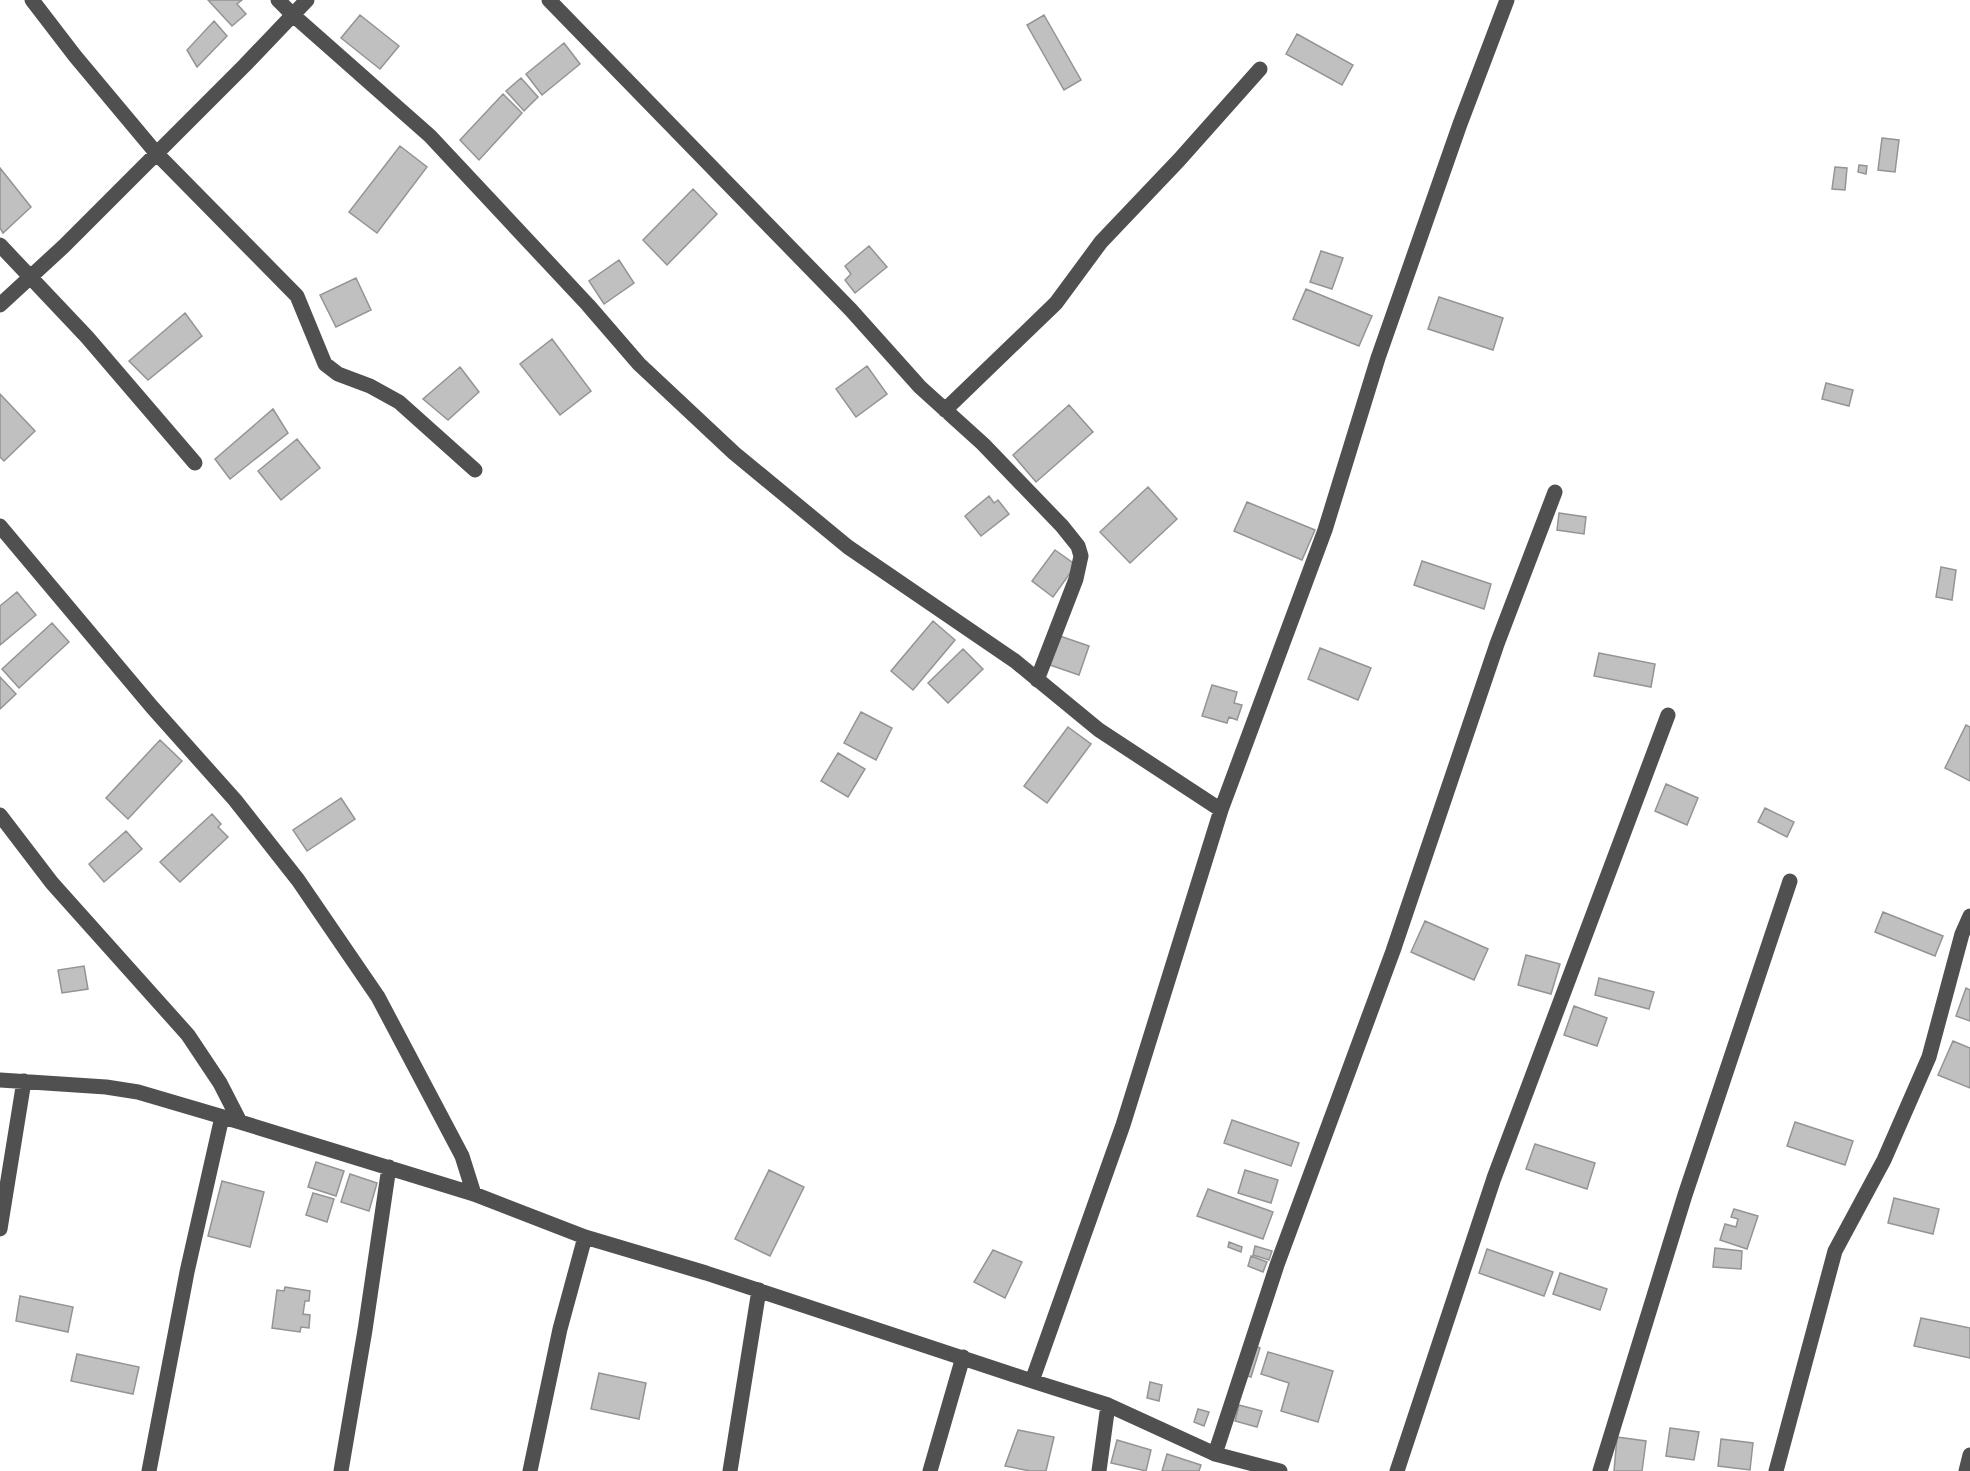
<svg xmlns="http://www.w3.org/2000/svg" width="1970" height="1471" viewBox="0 0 1970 1471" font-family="'Fira Sans',sans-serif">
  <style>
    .building { fill: #c0c0c0; stroke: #949494; stroke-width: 1.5 }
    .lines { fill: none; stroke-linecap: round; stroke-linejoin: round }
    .minor { stroke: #505050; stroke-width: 15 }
  </style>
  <rect width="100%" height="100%" fill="#fff"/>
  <path class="building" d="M 208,0 L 242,0 L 237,4 L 246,14 L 232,26 Z
    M 360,15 L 399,46 L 380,69 L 341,38 Z
    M 1044,15 L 1081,80 L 1064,90 L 1027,25 Z
    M 214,21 L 227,36 L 197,67 L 187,50 Z
    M 1297,34 L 1353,65 L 1342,85 L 1286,54 Z
    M 564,43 L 580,64 L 542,95 L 526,74 Z
    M 521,78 L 538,97 L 524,111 L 506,91 Z
    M 503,94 L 522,113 L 479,160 L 460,140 Z
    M 1882,138 L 1899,140 L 1895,172 L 1878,170 Z
    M 400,146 L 427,167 L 377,233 L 349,212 Z
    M 1859,165 L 1867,166 L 1866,174 L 1858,172 Z
    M 1835,167 L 1847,168 L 1845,190 L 1832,189 Z
    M 0,168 L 31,207 L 3,233 L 0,228 Z
    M 693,189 L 717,214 L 667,265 L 643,240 Z
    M 869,246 L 887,267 L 855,293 L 845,280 L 851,274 L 845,266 Z
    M 1321,251 L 1343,258 L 1332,289 L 1310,282 Z
    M 619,260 L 634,283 L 604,304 L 589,281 Z
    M 356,278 L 371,310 L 336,327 L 320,295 Z
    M 1306,289 L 1372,316 L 1359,346 L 1293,319 Z
    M 1439,297 L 1503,318 L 1493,350 L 1428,329 Z
    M 185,313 L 202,336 L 148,380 L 129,361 Z
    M 552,339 L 591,391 L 560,415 L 520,364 Z
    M 867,366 L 887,394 L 856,417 L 836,389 Z
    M 460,367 L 479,392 L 448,420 L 423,399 Z
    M 1826,383 L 1853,390 L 1849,406 L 1822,399 Z
    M 0,394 L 35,431 L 4,461 L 0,457 Z
    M 1069,405 L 1093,432 L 1036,482 L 1013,455 Z
    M 273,409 L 288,433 L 230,479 L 215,459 Z
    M 297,439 L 320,468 L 281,500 L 258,471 Z
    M 1148,487 L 1177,519 L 1130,563 L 1100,532 Z
    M 989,496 L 994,503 L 998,500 L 1009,514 L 981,536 L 965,516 Z
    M 1247,502 L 1315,530 L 1302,560 L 1234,531 Z
    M 1559,513 L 1586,517 L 1584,534 L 1557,530 Z
    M 1055,550 L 1076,565 L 1053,597 L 1032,581 Z
    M 1422,561 L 1491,584 L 1484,609 L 1414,585 Z
    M 1941,567 L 1956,570 L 1952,600 L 1936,597 Z
    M 17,592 L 36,615 L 0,645 L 0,606 Z
    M 933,621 L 955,640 L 913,690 L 891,671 Z
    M 52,623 L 69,642 L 19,688 L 2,669 Z
    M 1057,635 L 1089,646 L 1079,675 L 1047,664 Z
    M 1320,648 L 1371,668 L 1358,700 L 1308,679 Z
    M 963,649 L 983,669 L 948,703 L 928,683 Z
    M 1599,653 L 1655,664 L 1651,687 L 1594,676 Z
    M 0,677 L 16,694 L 0,709 Z
    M 1212,685 L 1237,692 L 1234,703 L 1242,705 L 1237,720 L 1229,717 L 1227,723 L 1202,716 Z
    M 861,712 L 892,728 L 876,760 L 844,743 Z
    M 1966,725 L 1970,727 L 1970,781 L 1945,768 Z
    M 1068,727 L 1091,744 L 1047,803 L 1024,786 Z
    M 160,740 L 182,761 L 128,819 L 106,798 Z
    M 838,753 L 865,769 L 848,797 L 821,781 Z
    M 1666,784 L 1698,798 L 1687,825 L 1655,811 Z
    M 341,798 L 355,819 L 307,851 L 293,830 Z
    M 1765,808 L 1794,822 L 1787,837 L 1758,822 Z
    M 212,814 L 221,824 L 218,827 L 228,837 L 180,882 L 160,862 Z
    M 126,831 L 142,849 L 104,882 L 89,864 Z
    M 1883,912 L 1943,936 L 1935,956 L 1875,932 Z
    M 1425,921 L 1488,949 L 1474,980 L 1411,952 Z
    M 1526,955 L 1560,964 L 1551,994 L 1518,985 Z
    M 84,966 L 88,989 L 62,993 L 58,970 Z
    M 1599,978 L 1654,992 L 1649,1009 L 1595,995 Z
    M 1966,988 L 1970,990 L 1970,1021 L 1956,1016 Z
    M 1574,1006 L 1607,1018 L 1597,1046 L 1564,1035 Z
    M 1953,1041 L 1970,1048 L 1970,1088 L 1938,1075 Z
    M 1232,1120 L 1299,1143 L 1291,1166 L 1224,1143 Z
    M 1795,1122 L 1853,1141 L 1845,1165 L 1787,1146 Z
    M 1535,1144 L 1595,1163 L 1587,1189 L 1526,1169 Z
    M 316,1162 L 344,1171 L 336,1196 L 308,1187 Z
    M 769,1170 L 804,1187 L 770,1256 L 735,1239 Z
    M 1245,1170 L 1278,1180 L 1271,1203 L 1238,1193 Z
    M 350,1174 L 377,1183 L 369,1211 L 341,1202 Z
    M 222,1181 L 264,1192 L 250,1247 L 208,1236 Z
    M 1208,1189 L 1273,1212 L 1263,1239 L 1197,1216 Z
    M 313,1193 L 334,1199 L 327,1222 L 306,1215 Z
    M 1894,1198 L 1939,1209 L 1933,1234 L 1888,1223 Z
    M 1734,1209 L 1758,1216 L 1747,1249 L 1720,1240 L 1725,1224 L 1736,1227 L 1738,1219 L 1731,1217 Z
    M 1229,1242 L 1242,1247 L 1241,1252 L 1228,1247 Z
    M 1255,1246 L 1272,1251 L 1269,1260 L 1253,1255 Z
    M 1715,1248 L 1742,1251 L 1741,1269 L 1713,1267 Z
    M 1487,1249 L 1553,1272 L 1544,1296 L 1479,1273 Z
    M 993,1250 L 1022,1262 L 1005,1298 L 974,1282 Z
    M 1251,1256 L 1267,1262 L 1263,1272 L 1248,1266 Z
    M 1560,1273 L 1607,1289 L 1600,1310 L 1553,1294 Z
    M 285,1287 L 310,1291 L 309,1301 L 305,1301 L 303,1314 L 310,1315 L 309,1328 L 301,1327 L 300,1332 L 272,1328 L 277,1290 L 284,1291 Z
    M 20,1296 L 73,1307 L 68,1332 L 16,1321 Z
    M 1921,1318 L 1970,1328 L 1970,1358 L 1914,1346 Z
    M 1253,1345 L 1260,1348 L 1251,1377 L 1244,1375 Z
    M 1268,1352 L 1333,1371 L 1318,1422 L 1281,1411 L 1289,1383 L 1261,1374 Z
    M 77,1354 L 139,1367 L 133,1394 L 71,1381 Z
    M 599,1373 L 646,1383 L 639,1419 L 591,1409 Z
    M 1150,1382 L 1162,1385 L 1159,1401 L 1147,1398 Z
    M 1239,1405 L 1262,1411 L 1257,1427 L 1235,1421 Z
    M 1198,1409 L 1209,1412 L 1204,1426 L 1194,1422 Z
    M 1670,1428 L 1699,1432 L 1694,1460 L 1666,1456 Z
    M 1018,1430 L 1054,1437 L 1046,1471 L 1030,1471 L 1005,1466 Z
    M 1617,1437 L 1646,1441 L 1642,1471 L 1614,1471 Z
    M 1721,1439 L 1753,1443 L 1750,1470 L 1718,1466 Z
    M 1117,1440 L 1151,1450 L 1146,1471 L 1111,1463 Z
    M 1167,1454 L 1201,1465 L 1199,1471 L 1162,1471 Z"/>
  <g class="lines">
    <path class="minor" d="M 32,0 L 75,56 L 157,154 L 297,296 L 325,364 L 338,374 L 370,386 L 399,402 L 475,470
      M 278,0 L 293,15 L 430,136 L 588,305 L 639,364 L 734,453 L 848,547 L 1015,661 L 1099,730 L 1221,810
      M 549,0 L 851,310 L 920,387 L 983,444 L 1062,526 L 1078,546 L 1081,556 L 1076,579 L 1037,680
      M 0,245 L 87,337 L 195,463
      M 0,305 L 64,246 L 245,65 L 307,0
      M 945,410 L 1056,303 L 1101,242 L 1179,160 L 1260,69
      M 0,526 L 152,707 L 235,800 L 298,880 L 378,997 L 462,1156 L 474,1194
      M 0,815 L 52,883 L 188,1035 L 220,1083 L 240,1122
      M 0,1080 L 106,1087 L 138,1092 L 240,1122 L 474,1194 L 585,1237 L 706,1273 L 1032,1381 L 1108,1405 L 1215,1454 L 1280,1471
      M 0,1229 L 24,1081
      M 1032,1381 L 1123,1125 L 1221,810 L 1325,530 L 1378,358 L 1460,124 L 1507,0
      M 1215,1454 L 1277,1265 L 1393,951 L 1497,644 L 1555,492
      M 149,1471 L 187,1272 L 222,1117
      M 341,1471 L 365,1330 L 389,1167
      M 530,1471 L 560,1329 L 585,1237
      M 730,1471 L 759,1290
      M 930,1471 L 963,1357
      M 1099,1471 L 1108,1405
      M 1397,1471 L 1494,1178 L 1668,715
      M 1600,1471 L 1685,1195 L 1790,881
      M 1776,1471 L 1835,1251 L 1884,1160 L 1929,1057 L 1962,934 L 1970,916
      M 1966,1471 L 1970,1455"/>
  </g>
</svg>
